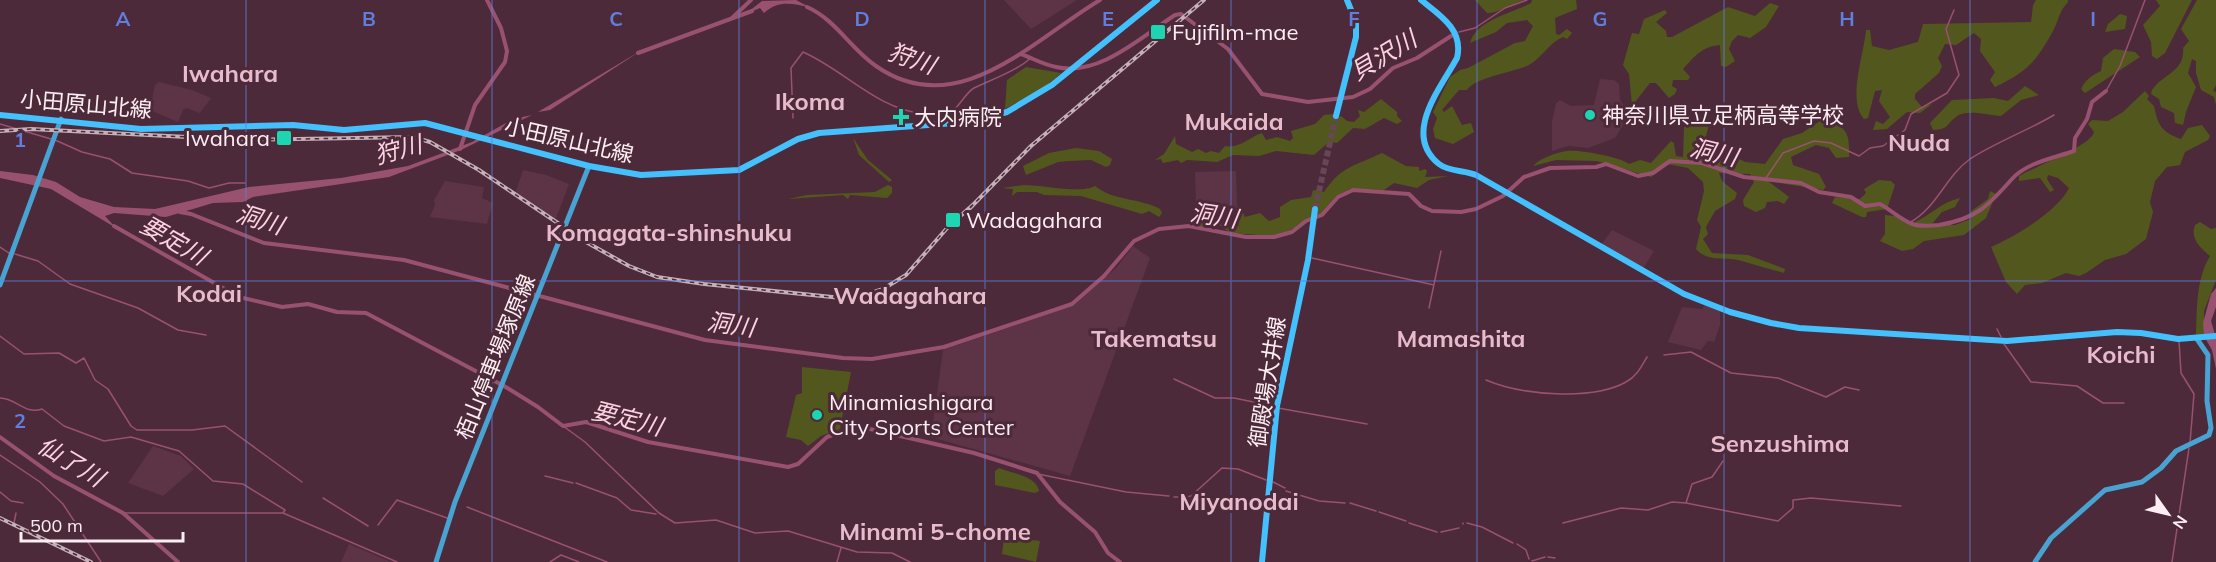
<svg xmlns="http://www.w3.org/2000/svg" width="2216" height="562" viewBox="0 0 2216 562" font-family="Mulish,'Noto Sans JP',sans-serif">
  <style>
    .built { fill: #5d3445 }
    .green { fill: #52571d }
    .water { fill: #995170 }
    .lines { fill: none; stroke-linecap: round; stroke-linejoin: round }
    .stream { stroke: #995170; stroke-width: 1.5 }
    .river { stroke: #995170; stroke-width: 4 }
    .primary-tunnel { stroke: #674755; stroke-width: 6; stroke-dasharray: 6 3; stroke-linecap: butt }
    .secondary { stroke: #48a3d2; stroke-width: 5 }
    .primary { stroke: #44c0fd; stroke-width: 6 }
    .rail-casing { stroke: #c5b1b9; stroke-width: 4 }
    .rail { stroke: #4d2a39; stroke-width: 1.5; stroke-dasharray: 4.5; stroke-linecap: butt }
    .grid { fill: none; stroke: #607ee0; stroke-width: 1.5; stroke-opacity: 0.55 }
    .poi-dot { fill: #1dd5b1; stroke: #4d2a39; stroke-width: 2 }
    .labels { text-anchor: middle; dominant-baseline: central; stroke-width: 6; stroke-linejoin: round; paint-order: stroke }
    .poi-label { font-size: 22px; fill: #fceef3; stroke: #4d2a39; text-anchor: start }
    .street-label { font-size: 22px; fill: #fceef3; stroke: #4d2a39 }
    .water-label { font-size: 24px; font-style: italic; fill: #fed2e2; stroke: #4d2a39 }
    .neighbourhood-label { font-size: 24px; font-weight: bold; fill: #e8bbcc; stroke: #4d2a39 }
    .grid-label { font-size: 20px; text-anchor: middle; font-weight: bold; fill: #607ee0; stroke: #4d2a39; stroke-width: 6; stroke-linejoin: round; paint-order: stroke }
  </style>
  <rect width="100%" height="100%" fill="#4d2a39"/>
  <path class="built" d="M 1004,0 L 1077,0 L 1031,29 Z
    M 1600,79 L 1614,80 L 1619,84 L 1620,99 L 1627,111 L 1628,117 L 1615,138 L 1588,148 L 1568,146 L 1552,151 L 1552,121 L 1556,103 L 1560,100 L 1571,106 L 1594,105 Z
    M 159,82 L 192,90 L 211,98 L 200,113 L 186,108 L 183,110 L 178,122 L 150,110 L 155,85 Z
    M 523,170 L 546,175 L 569,184 L 555,221 L 515,194 Z
    M 1236,171 L 1237,206 L 1240,206 L 1241,213 L 1216,217 L 1191,208 L 1196,206 L 1195,172 Z
    M 445,181 L 484,187 L 482,198 L 493,203 L 487,224 L 430,217 L 435,204 L 434,200 Z
    M 1612,230 L 1654,251 L 1643,269 L 1601,245 Z
    M 1133,246 L 1150,258 L 1070,476 L 931,437 L 943,350 L 1074,305 L 1117,267 Z
    M 1705,305 L 1720,311 L 1720,325 L 1714,342 L 1708,341 L 1701,350 L 1668,342 L 1682,307 L 1702,309 Z
    M 153,446 L 181,456 L 194,469 L 163,496 L 128,483 Z
    M 349,544 L 391,562 L 341,562 Z"/>
  <path class="green" d="M 1475,0 L 1524,0 C 1514,3 1496,14 1487,13 Z
    M 1532,0 L 1576,0 L 1577,9 L 1555,18 L 1556,34 L 1559,35 L 1567,29 L 1572,33 L 1567,39 L 1563,37 C 1548,43 1542,59 1527,66 C 1512,72 1474,78 1467,90 L 1459,90 L 1442,110 L 1444,112 L 1452,106 L 1462,125 L 1471,123 L 1474,132 L 1453,144 L 1435,138 L 1433,129 L 1437,118 L 1433,112 L 1450,77 L 1460,70 L 1468,68 L 1515,43 L 1525,41 L 1533,26 L 1527,20 L 1507,23 L 1496,32 L 1470,43 C 1476,20 1512,13 1531,3 Z
    M 2036,0 L 2068,0 L 2068,2 C 2059,11 2059,20 2053,31 C 2036,62 2027,72 1995,87 L 1990,80 L 1995,72 L 1980,51 L 1981,39 L 1974,33 L 1956,45 L 1945,44 L 1938,58 L 1942,66 L 1939,73 L 1915,94 L 1915,99 L 1922,107 L 1932,104 L 1920,113 L 1907,112 L 1887,129 L 1873,130 L 1876,121 L 1883,124 L 1890,117 L 1879,101 L 1882,90 L 1875,91 L 1868,118 L 1864,119 C 1847,101 1864,54 1866,30 L 1870,30 L 1872,46 L 1889,50 L 1918,42 L 1923,24 L 2031,22 L 2033,5 Z
    M 2156,0 L 2192,0 L 2165,53 L 2157,59 L 2152,56 L 2151,42 L 2143,25 L 2160,6 Z
    M 2197,0 L 2216,0 L 2216,85 L 2213,91 L 2216,92 L 2216,105 L 2214,97 L 2201,90 L 2196,73 L 2196,61 L 2192,59 L 2188,73 L 2196,87 L 2186,112 L 2183,125 L 2175,123 L 2174,113 L 2161,107 L 2159,99 L 2151,94 L 2152,90 C 2164,73 2185,72 2183,48 L 2189,41 L 2181,29 Z
    M 1770,3 L 1779,6 L 1766,27 L 1750,38 L 1738,35 L 1732,41 L 1729,49 L 1735,61 L 1726,67 L 1721,66 L 1720,45 C 1701,47 1695,56 1683,69 L 1690,77 L 1688,80 L 1673,80 L 1672,86 L 1677,89 L 1675,94 L 1669,98 L 1656,83 L 1650,83 L 1632,106 L 1629,74 L 1623,65 L 1632,33 L 1639,34 L 1644,19 L 1665,10 L 1667,13 L 1656,22 L 1666,31 L 1667,37 L 1672,37 L 1728,7 L 1755,16 Z
    M 2120,14 L 2127,16 L 2125,29 L 2105,32 L 2108,24 Z
    M 2114,49 L 2135,52 L 2140,57 L 2085,93 L 2081,89 C 2086,79 2091,76 2101,71 L 2103,58 Z
    M 1026,67 L 1061,73 L 1046,86 L 1005,109 L 1007,80 Z
    M 2025,86 L 2039,95 L 2021,100 L 2001,116 C 1989,115 1967,109 1957,116 C 1945,125 1950,129 1933,130 L 1930,123 L 1952,100 L 1994,98 L 2008,101 Z
    M 2145,91 L 2149,96 L 2147,99 L 2154,106 C 2158,125 2161,132 2181,139 L 2188,128 L 2202,125 L 2210,136 L 2208,140 L 2185,152 L 2180,165 L 2167,167 L 2155,181 L 2150,202 L 2153,212 L 2146,239 L 2126,254 L 2105,260 L 2086,273 L 2079,276 L 2066,273 L 2042,283 L 2025,285 L 2017,294 L 2006,282 L 1991,247 C 2013,238 2058,211 2069,188 L 2058,178 L 2048,175 L 2047,179 L 2054,190 L 2050,192 L 2040,178 L 2019,181 L 2019,176 C 2034,167 2091,146 2094,132 L 2088,124 L 2092,120 L 2108,121 L 2123,112 Z
    M 1381,99 L 1397,112 L 1397,116 L 1402,121 L 1397,124 L 1384,118 L 1365,129 L 1353,128 L 1337,143 L 1329,142 L 1314,155 L 1276,151 L 1259,156 L 1233,155 L 1217,162 L 1187,160 L 1181,163 L 1178,160 L 1163,163 L 1161,159 L 1155,160 L 1164,154 L 1175,136 L 1176,144 L 1192,152 L 1198,149 L 1206,153 L 1211,151 L 1219,153 L 1225,146 C 1239,149 1250,137 1262,133 L 1266,140 L 1277,137 L 1290,141 L 1293,138 L 1291,131 L 1315,124 L 1324,115 L 1334,114 L 1337,118 L 1341,116 L 1347,121 L 1354,122 L 1360,116 L 1358,110 L 1364,112 Z
    M 1697,117 L 1707,120 L 1709,124 L 1705,140 L 1697,151 L 1698,156 L 1732,155 L 1745,162 L 1765,164 L 1783,139 L 1802,133 L 1820,121 C 1847,124 1850,133 1849,157 L 1836,158 L 1829,148 L 1816,145 L 1791,157 L 1793,165 L 1819,174 L 1826,187 L 1823,190 L 1768,181 L 1789,197 L 1784,204 L 1778,201 L 1767,202 L 1765,208 L 1756,212 L 1744,206 L 1743,200 L 1754,182 L 1750,174 L 1719,173 L 1722,181 L 1737,193 L 1735,199 L 1715,211 L 1706,227 L 1708,234 L 1703,239 L 1712,253 L 1748,255 L 1785,269 L 1784,273 C 1770,269 1755,265 1742,261 C 1726,256 1708,263 1696,249 L 1701,227 L 1697,220 L 1704,191 L 1703,182 L 1688,168 L 1667,164 L 1651,177 L 1597,161 L 1556,160 L 1533,166 C 1539,159 1557,152 1567,151 C 1577,149 1621,157 1629,164 L 1640,160 L 1651,163 L 1671,141 L 1674,143 L 1676,156 L 1683,157 L 1684,127 Z
    M 853,138 L 868,160 L 892,180 L 889,182 L 859,155 Z
    M 1076,148 L 1099,151 L 1112,159 L 1110,165 L 1106,167 L 1091,160 L 1069,161 L 1058,162 L 1026,175 L 1023,166 L 1049,153 Z
    M 1382,153 L 1406,166 L 1419,167 L 1419,171 L 1425,169 L 1427,171 L 1425,177 L 1448,176 L 1429,180 L 1417,188 L 1394,183 L 1384,190 L 1350,189 L 1336,196 L 1322,213 L 1289,231 L 1273,236 L 1230,233 L 1219,225 L 1206,229 L 1198,227 L 1195,213 L 1201,209 L 1205,214 L 1239,226 L 1235,218 L 1241,209 L 1245,217 L 1260,213 L 1269,221 L 1280,217 L 1280,207 L 1291,200 L 1311,197 L 1313,190 L 1324,192 C 1341,166 1355,166 1382,153 Z
    M 1879,180 L 1891,181 L 1895,185 L 1887,209 L 1867,212 L 1866,217 L 1862,217 L 1832,203 L 1835,197 L 1860,199 L 1866,193 L 1864,189 Z
    M 888,185 L 892,187 L 892,193 L 887,198 L 850,195 L 848,199 L 843,195 L 788,199 L 807,195 L 875,192 Z
    M 1024,185 C 1043,185 1081,194 1095,186 C 1113,201 1140,198 1160,209 L 1162,213 L 1159,217 L 1149,211 L 1142,214 L 1081,196 L 1044,195 L 1037,192 L 1017,192 L 1012,196 L 1013,189 L 1002,188 Z
    M 1990,191 L 1996,194 L 1986,218 L 1964,235 L 1924,241 L 1913,249 L 1902,251 L 1880,241 L 1885,234 L 1885,215 L 1903,217 L 1913,223 C 1930,216 1941,202 1960,198 L 1955,207 L 1942,212 L 1931,225 L 1955,225 L 1971,219 L 1970,212 L 1988,199 Z
    M 2200,222 L 2211,229 L 2216,228 L 2216,280 L 2204,311 L 2204,336 L 2196,335 C 2197,309 2196,279 2210,256 C 2200,247 2190,239 2195,225 Z
    M 802,367 L 851,372 L 840,429 L 821,436 L 808,446 L 801,440 L 786,437 L 796,395 L 802,393 Z
    M 999,468 C 1011,473 1037,476 1039,491 L 1035,493 L 995,485 L 995,471 Z
    M 1004,537 L 1040,541 L 1036,562 L 1002,554 Z"/>
  <path class="water" d="M 796,0 L 811,8 C 793,3 778,0 764,13 L 760,8 L 744,15 L 762,1 Z
    M 642,50 L 550,110 L 538,112 Z
    M 532,115 L 461,150 L 389,177 L 253,197 L 243,202 L 213,203 L 166,217 L 114,213 L 105,216 L 116,228 L 51,189 L 0,178 L 0,171 L 33,175 L 56,182 L 80,197 L 114,207 L 155,209 L 249,187 L 341,178 L 408,166 L 472,142 L 513,119 Z
    M 2216,288 L 2216,307 L 2211,321 L 2216,338 L 2216,369 L 2212,350 L 2204,336 L 2203,323 L 2211,294 Z"/>
  <g class="lines">
    <path class="stream" d="M 1459,32 L 1475,28 L 1505,8 L 1527,0
      M 2106,91 L 2120,66 L 2145,0
      M 793,118 L 791,68 L 803,52 C 846,71 876,109 925,114 C 933,115 941,117 948,114 C 959,109 964,94 974,88 C 993,79 1016,71 1031,58
      M 0,124 L 51,139
      M 55,140 L 82,152 L 110,159 L 132,173 L 188,181 L 209,188 L 229,183 L 245,183
      M 1766,178 L 1783,153 L 1814,141 L 1831,143 L 1859,156 L 1870,148 L 1883,146 L 1905,130 L 1911,114 L 1947,93 L 1959,75 L 1946,29 L 1954,10
      M 1909,223 C 1937,208 1945,177 1970,159 C 1996,142 2027,131 2054,115
      M 0,247 L 9,253
      M 15,254 L 38,261 L 70,284 L 138,308 L 178,330 L 206,335
      M 1312,258 L 1434,285
      M 1429,308 L 1441,251
      M 1997,329 L 2001,337
      M 0,336 L 24,354 L 59,353 L 76,363 L 84,358 L 95,380 L 108,389 L 131,426 L 137,430 L 192,430 L 225,426 L 302,482
      M 2179,341 L 2181,373 L 2194,394 L 2190,443
      M 2004,344 L 2031,382 L 2077,386 L 2103,403 L 2124,403
      M 1664,355 L 1691,352 L 1731,373 L 1778,378 L 1826,397 L 1845,387 L 1859,390
      M 1174,379 L 1215,398 L 1234,398 L 1273,406
      M 1486,380 C 1521,395 1592,401 1626,382 C 1637,376 1641,367 1647,357
      M 0,398 C 16,398 25,415 42,409 L 64,426 L 104,441 L 131,437 L 179,451 L 213,481 L 243,484 L 285,510 L 283,513
      M 1278,408 L 1367,424
      M 563,426 L 585,442 L 659,513 L 675,523 L 716,520 L 755,533 L 788,531 L 857,552 L 892,553 L 910,562
      M 0,455 L 40,482 L 63,504 L 101,562
      M 1038,474 L 1126,492 L 1169,496
      M 545,476 L 573,483
      M 1273,482 L 1285,488
      M 576,483 L 617,498 L 631,510 L 656,514
      M 1286,491 L 1319,501 L 1345,503
      M 0,492 L 11,501 L 23,503
      M 1174,497 L 1178,497
      M 323,498 L 368,526
      M 1181,498 L 1191,496 L 1222,468 L 1238,469 L 1266,480
      M 1350,503 L 1376,511
      M 1686,503 L 1778,521 L 1793,508 L 1793,500 L 1811,498 L 1901,506
      M 467,507 L 607,562
      M 1379,512 L 1406,521
      M 123,513 L 283,513 L 397,562
      M 14,523 L 16,513
      M 1409,523 L 1437,532
      M 1467,523 L 1482,527 L 1513,543
      M 1563,523 L 1621,508 L 1648,510 L 1672,502 L 1686,503 L 1692,484 L 1712,477 L 1723,461
      M 1463,524 L 1463,523
      M 378,525 L 397,500 L 447,518
      M 1441,532 L 1459,528
      M 1517,544 L 1526,550 L 1529,559
      M 1548,557 L 1555,558
      M 1532,561 L 1545,557
      M 550,562 L 561,555 L 579,562
      M 837,562 L 841,548
      M 2172,562 L 2189,448"/>
    <path class="river" d="M 807,7 C 835,19 851,49 876,66 C 957,123 1033,40 1100,0
      M 732,18 L 751,0
      M 638,53 L 752,11
      M 1021,54 C 1032,58 1044,65 1056,67 C 1099,77 1141,37 1175,15 L 1181,14 L 1228,49 L 1262,94 L 1308,102 L 1353,97 L 1370,89 L 1393,68 L 1417,58 L 1451,36
      M 460,149 L 475,105 L 505,62 L 507,51 L 501,28 L 487,0
      M 180,212 L 191,214 L 264,243 L 404,260 L 705,340 L 843,358 L 872,359 L 944,347 L 1072,304 L 1104,276 L 1134,241 L 1159,229 L 1189,226 L 1246,237 L 1274,237 L 1292,232 L 1306,221 L 1322,215 L 1338,197 L 1353,190 L 1409,194 L 1421,206 L 1432,211 L 1461,212 L 1476,209 L 1503,196 L 1524,177 L 1550,168 L 1596,167 L 1606,164 L 1638,176 L 1653,173 L 1670,161 L 1702,163 L 1744,177 L 1801,183 L 1819,192 L 1851,197 L 1865,206 L 1880,204 C 1891,210 1900,219 1912,224 C 1921,227 1930,226 1939,225 C 1976,219 1988,206 2011,180 C 2025,163 2054,158 2074,151 L 2075,138 L 2087,119 L 2092,102 L 2106,91
      M 114,226 L 239,297 L 282,307 L 308,304 L 337,312 L 366,313 L 504,386 L 538,407 L 563,426 L 586,422 L 648,442 L 788,467 L 798,464 L 827,437 L 857,426 L 974,453 L 1037,473 L 1060,502 L 1095,532 L 1108,553 L 1120,562
      M 0,437 L 54,476 L 123,513 L 178,562"/>
    <path class="primary-tunnel" d="M 1315,209 L 1336,116"/>
    <path class="secondary" d="M 0,285 L 61,119
      M 436,562 L 455,502 L 589,166
      M 2035,562 L 2051,538 L 2105,490 L 2142,482 L 2161,468 L 2176,451 L 2209,435 L 2211,428 L 2207,401 L 2208,355 L 2197,339"/>
    <path class="primary" d="M 1421,0 C 1440,15 1464,30 1457,58 C 1440,89 1402,134 1439,164 C 1449,172 1465,170 1476,175 L 1684,294 L 1730,312 L 1771,323 L 1799,328 L 2007,341 L 2117,332 L 2141,333 L 2178,339 L 2216,336
      M 0,115 L 141,129 L 293,125 L 344,130 L 425,123 L 589,166 L 641,175 L 739,170 L 798,139 L 819,133 L 969,122 L 1007,112 L 1052,85 L 1157,0
      M 1336,116 L 1356,37 L 1356,22 L 1347,0
      M 1262,562 L 1277,406 L 1308,260 L 1315,209"/>
    <defs>
      <path id="rail" d="M 0,131 L 31,129 L 246,140 L 413,137 L 430,142 L 479,170 L 586,242 L 629,266 L 657,277 L 704,284 L 842,298 L 868,294 L 883,289 L 906,275 L 948,227 L 975,203
        M 970,208 L 1031,146 L 1204,0
        M 0,518 L 91,562"/>
    </defs>
    <use href="#rail" class="rail-casing"/>
    <use href="#rail" class="rail"/>
  </g>
  <path class="grid" d="M 246,0 L 246,562M 492,0 L 492,562M 739,0 L 739,562M 985,0 L 985,562M 1231,0 L 1231,562M 1477,0 L 1477,562M 1724,0 L 1724,562M 1970,0 L 1970,562M 0,281 L 2216,281"/>
  <g class="poi-dot">
    <rect x="1150" y="24" width="16" height="16" rx="3"/>
    <circle cx="1590" cy="115" r="6"/>
    <path d="M898 108h6v6h6v6h-6v6h-6v-6h-6v-6h6z"/>
    <rect x="276" y="130" width="16" height="16" rx="3"/>
    <rect x="945" y="212" width="16" height="16" rx="3"/>
    <circle cx="817" cy="415" r="6"/>
  </g>
  <g class="labels">
    <g class="poi-label">
      <text x="1172" y="32">Fujifilm-mae</text>
      <text x="1602" y="115">神奈川県立足柄高等学校</text>
      <text x="914" y="117">大内病院</text>
      <text x="270" y="138" text-anchor="end">Iwahara</text>
      <text x="966" y="220">Wadagahara</text>
      <text x="829" y="402">Minamiashigara<tspan x="829" dy="25">City Sports Center</tspan></text>
    </g>
    <g class="street-label">
      <text transform="translate(86 104) rotate(5)">小田原山北線</text>
      <text transform="translate(569 140) rotate(13)">小田原山北線</text>
      <text transform="translate(495 357) rotate(-68)">栢山停車場塚原線</text>
      <text transform="translate(1267 382) rotate(-81)">御殿場大井線</text>
    </g>
    <g class="water-label">
      <text transform="translate(1383 55) rotate(-31)">貝沢川</text>
      <text transform="translate(912 58) rotate(19)">狩川</text>
      <text transform="translate(398 149) rotate(-15)">狩川</text>
      <text transform="translate(1714 152) rotate(13)">洞川</text>
      <text transform="translate(1214 215) rotate(8)">洞川</text>
      <text transform="translate(260 219) rotate(17)">洞川</text>
      <text transform="translate(174 240) rotate(30)">要定川</text>
      <text transform="translate(731 324) rotate(8)">洞川</text>
      <text transform="translate(627 418) rotate(14)">要定川</text>
      <text transform="translate(71 461) rotate(31)">仙了川</text>
    </g>
    <g class="neighbourhood-label">
      <text x="230" y="73">Iwahara</text>
      <text x="810" y="101">Ikoma</text>
      <text x="1234" y="121">Mukaida</text>
      <text x="1919" y="142">Nuda</text>
      <text x="669" y="232">Komagata-shinshuku</text>
      <text x="209" y="293">Kodai</text>
      <text x="910" y="295">Wadagahara</text>
      <text x="1154" y="338">Takematsu</text>
      <text x="1461" y="338">Mamashita</text>
      <text x="2121" y="354">Koichi</text>
      <text x="1780" y="443">Senzushima</text>
      <text x="1239" y="501">Miyanodai</text>
      <text x="935" y="531">Minami 5-chome</text>
    </g>
  </g>
  <g class="grid-label">
    <text x="123" y="26">A</text>
    <text x="369" y="26">B</text>
    <text x="616" y="26">C</text>
    <text x="862" y="26">D</text>
    <text x="1108" y="26">E</text>
    <text x="1354" y="26">F</text>
    <text x="1600" y="26">G</text>
    <text x="1847" y="26">H</text>
    <text x="2093" y="26">I</text>
    <text x="20" y="147">1</text>
    <text x="20" y="428">2</text>
  </g>
  <g transform="translate(2168 514) rotate(124)" stroke="#4d2a39" stroke-width="4.5" paint-order="stroke">
  <path d="M0-4.5L10 22L0 15L-10 22Z" fill="#fceef3"/>
  <text y="-9" font-size="16" font-weight="bold" text-anchor="middle" fill="#fceef3">N</text>
  </g>
  <path d="M21 532v9h162v-9" fill="none" stroke="#fceef3" stroke-width="3"/>
  <text x="30" y="532" font-size="18" fill="#fceef3" stroke="#4d2a39" stroke-width="4.5" paint-order="stroke">500 m</text>
</svg>
